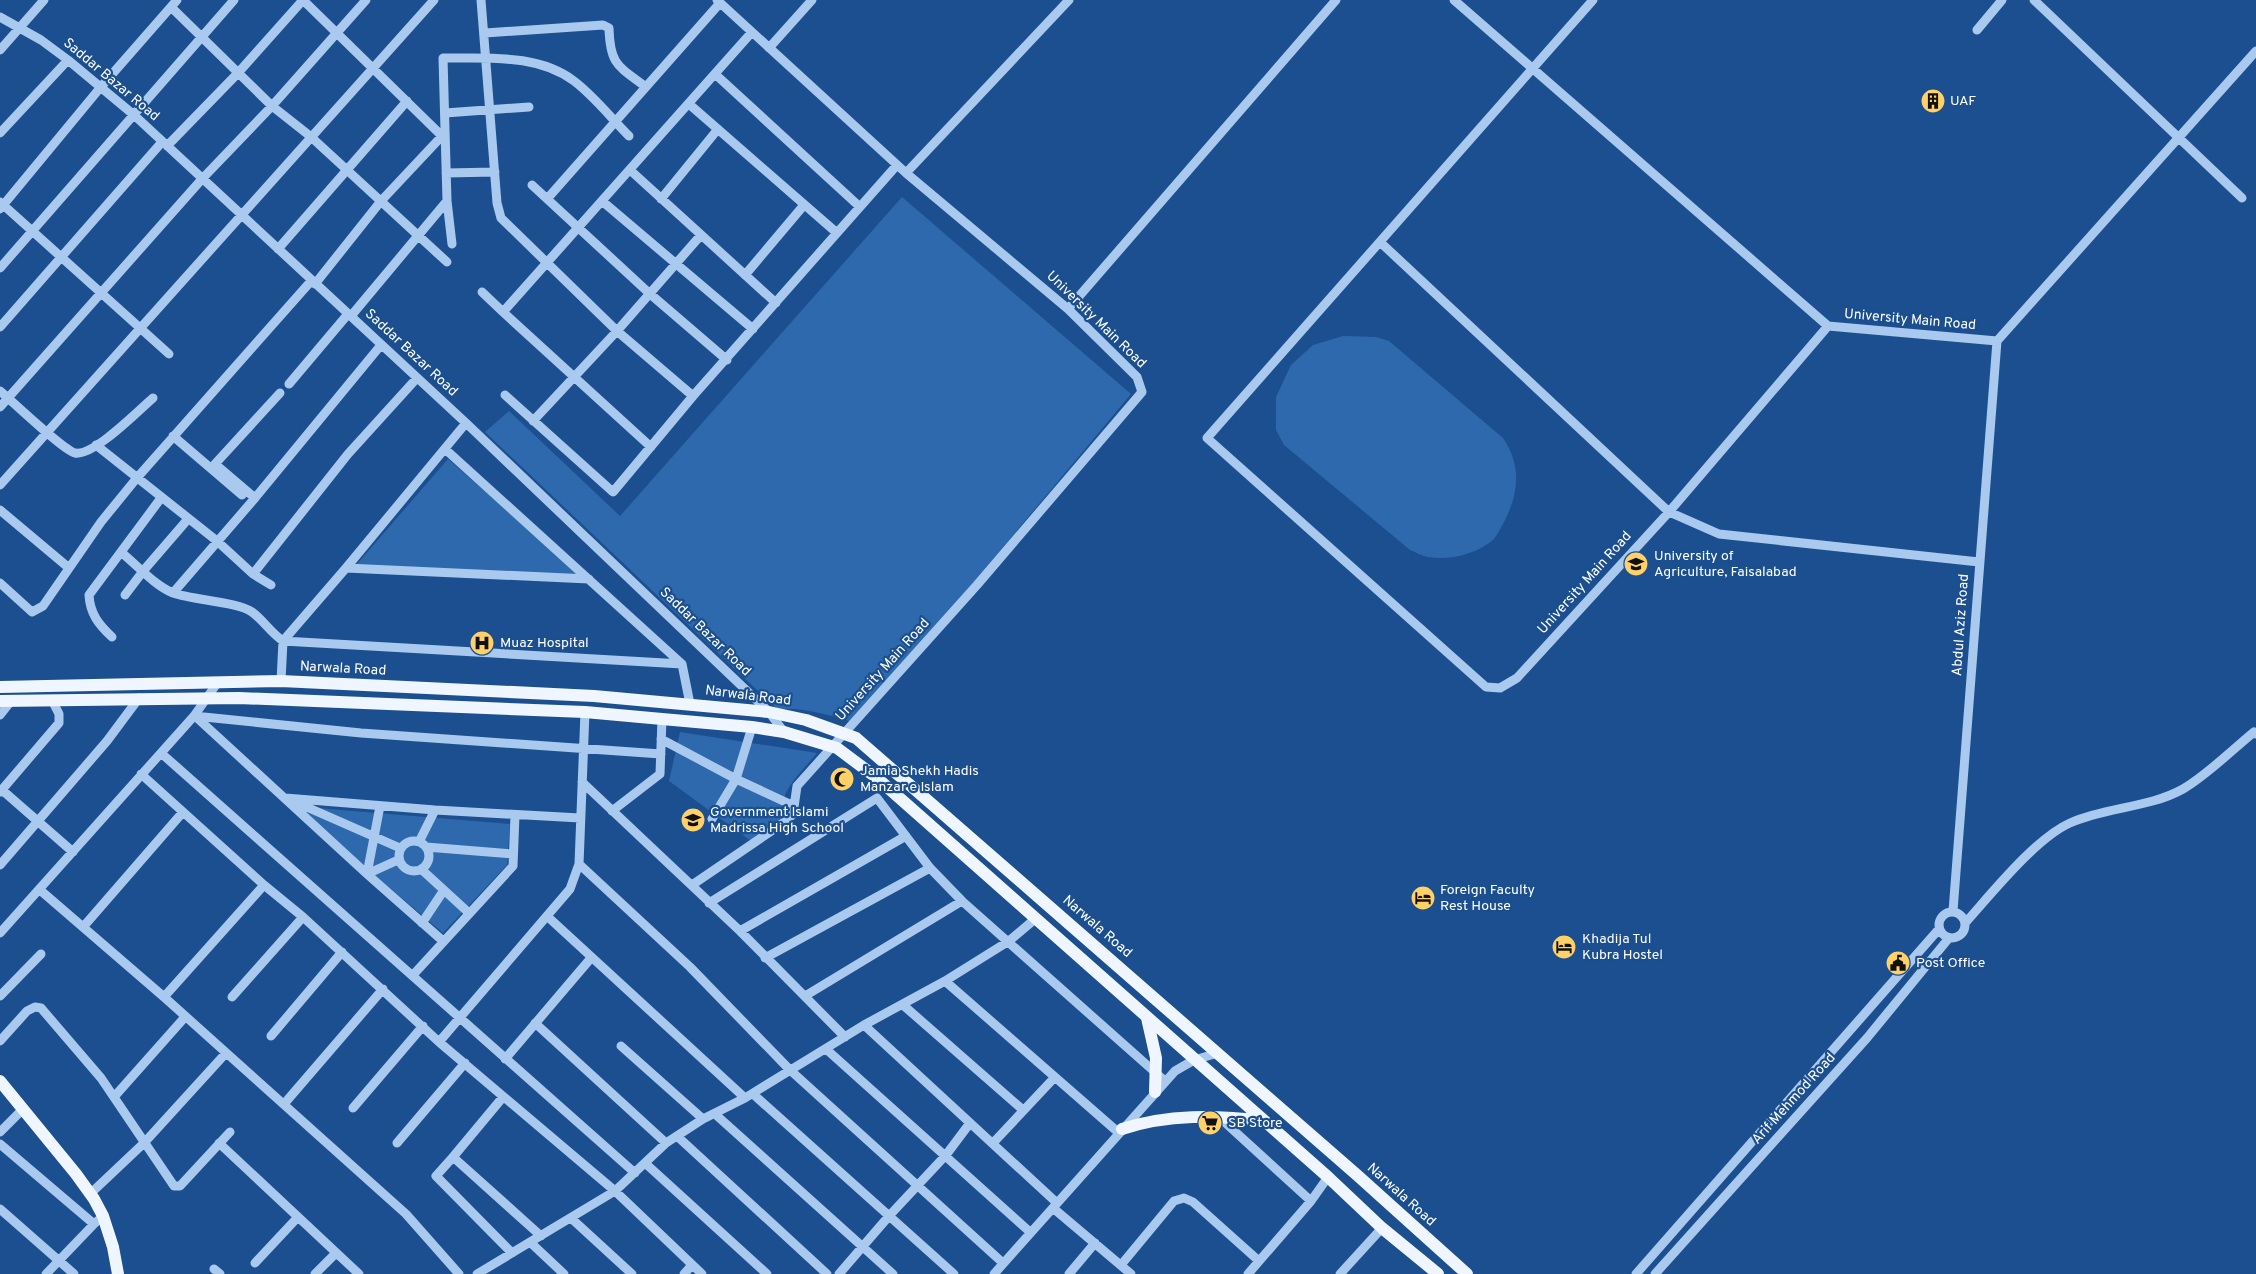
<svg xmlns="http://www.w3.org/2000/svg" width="2256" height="1274" viewBox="0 0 2256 1274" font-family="Overpass,sans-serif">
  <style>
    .green { fill: #2e69ad }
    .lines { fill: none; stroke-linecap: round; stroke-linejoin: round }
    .minor { stroke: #a9c9ee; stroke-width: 9 }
    .major { stroke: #f0f6ff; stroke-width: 12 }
    .labels { text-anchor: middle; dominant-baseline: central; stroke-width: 4.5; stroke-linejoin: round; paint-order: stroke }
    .street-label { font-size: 14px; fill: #fff; stroke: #1b4f8f }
    .poi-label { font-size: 14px; fill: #fff; stroke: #1b4f8f; text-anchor: start }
  </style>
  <rect width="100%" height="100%" fill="#1b4f8f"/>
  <path class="green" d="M 902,197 L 1131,394 L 856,723 C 830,715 804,707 777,709 L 485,432 L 509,411 L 620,516 Z
    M 1343,336 L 1376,337 L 1389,341 L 1503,438 C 1522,466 1519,494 1503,524 C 1500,529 1497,536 1493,540 C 1477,554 1448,561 1428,557 C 1422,556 1415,552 1410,550 L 1284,445 L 1276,430 L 1276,397 L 1291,365 L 1313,345 Z
    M 448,459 L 589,583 L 351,571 Z
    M 680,732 L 817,753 C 800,774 776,793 782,823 L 751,841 L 669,781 Z
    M 305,807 L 510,824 L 507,865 L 443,933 L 302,813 Z"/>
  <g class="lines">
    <path class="minor" d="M 303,0 L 442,136 L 381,201 L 315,284
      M 481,0 L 497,203 L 501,218 L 617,331 L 693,396
      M 1454,0 L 1828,326
      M 1593,0 L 1207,438 L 1486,687 L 1500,688 L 1517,678 L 1669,512 L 1828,326 L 1997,341
      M 2034,0 L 2242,198
      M 171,7 L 272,106 L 310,136 L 447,262
      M 0,17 L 41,40 L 68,60 L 134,115 L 466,423 L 769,712 L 784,732
      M 1977,30 L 2002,0
      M 485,33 L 603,25 L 609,28 C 610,65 618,66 646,87
      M 769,48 L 812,0
      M 0,50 L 44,0
      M 715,74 L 860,207
      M 689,104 L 837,233
      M 445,113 L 529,107
      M 0,133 L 68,60
      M 167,146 L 238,73 L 303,0
      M 630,170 L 776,303
      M 446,173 L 495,172
      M 906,173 L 1069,0
      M 532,185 L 649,293 L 727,360
      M 547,199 L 720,3
      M 661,199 L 718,129
      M 602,201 L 753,329
      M 0,202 L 169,354
      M 0,209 L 100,88 L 177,0
      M 1380,242 L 1669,512 L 1719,534 L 1979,562
      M 452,244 L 447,201 L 443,58 C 487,59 537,53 574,81 C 594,96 611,118 629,136
      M 278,249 L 407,101
      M 0,268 L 234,0
      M 745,275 L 804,205
      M 482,292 L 503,312 L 752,32
      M 1068,309 L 1336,0
      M 503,312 L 651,447
      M 351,316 L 447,201
      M 0,327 L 162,142
      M 1997,341 L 2256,51
      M 289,384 L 348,314
      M 0,391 C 12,401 63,450 75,453 C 93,457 139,410 153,398
      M 505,395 L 613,492 L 693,396 L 897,165
      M 0,407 L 202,179 L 272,106 L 366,0
      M 533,421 L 617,331 L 701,235
      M 173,436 L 242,495
      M 96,445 L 217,541 L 253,574 L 271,585
      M 445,449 L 682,664 L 690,704
      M 0,485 C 146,324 288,161 434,0
      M 255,498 L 215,464 L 280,393
      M 0,510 L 69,568
      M 122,553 C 138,566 154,585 173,593 C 193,600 238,602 252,612 C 263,620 271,633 283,641 L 682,664
      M 346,568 L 589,579
      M 253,574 L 348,454 L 417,378
      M 0,583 L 32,612 L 43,606 L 101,522 L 136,479 L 312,280
      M 173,593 L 255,498 L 381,345
      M 125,595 L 144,570 L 188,519
      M 112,637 C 99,625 90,614 89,595 L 161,498
      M 281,681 L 283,641 L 346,568 L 466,423
      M 0,715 L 11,701
      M 194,716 L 361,733 L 661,754
      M 195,716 L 367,874 L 443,941
      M 661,739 L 736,779 L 794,806
      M 161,753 L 635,1173
      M 141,774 L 264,885 L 303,917 L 439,1042 L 615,1191 L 702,1274
      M 582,782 L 740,931 L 845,1037
      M 2,790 L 73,852
      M 0,792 L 59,723 L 59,714 L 52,700
      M 285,798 L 435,810 L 580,818
      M 293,801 L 400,848
      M 380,806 L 367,874 L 398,860
      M 612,811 L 660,774 L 662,719
      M 712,819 L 736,779 L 752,727
      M399 856a15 15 0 1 1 30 0a15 15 0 1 1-30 0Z
      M 419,842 L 435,810
      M 426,847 L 513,854
      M 579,864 L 690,967 L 790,1070 L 1003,1263
      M 0,865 L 107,741 L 139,698
      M 421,869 L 469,913
      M 692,885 L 786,821 L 793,814 L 797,786 L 977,585 L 1142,392 L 1137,377 L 1068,309 L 906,173 L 717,0
      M 40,890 L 164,997 L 406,1214 L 459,1274
      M 709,903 L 877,798 L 930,868 L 962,901 L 1165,1081
      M 1953,911 L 1997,341
      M1939 925a13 13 0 1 1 26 0a13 13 0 1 1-26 0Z
      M 548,917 L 745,1098
      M 1966,922 C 1992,893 2036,838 2070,823 C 2106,807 2149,808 2183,789 C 2207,775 2232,750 2254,732 L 2256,734
      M 422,923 L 444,890
      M 84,926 L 183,812
      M 740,931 L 906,836
      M 0,933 L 194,716 L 218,682
      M 765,958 L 930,868
      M 413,975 L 513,866 L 515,815
      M 945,981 L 1119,1133
      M 0,996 L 41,954
      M 805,996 L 962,901
      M 164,997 L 264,885
      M 232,997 L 303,917
      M 903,1005 L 1023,1110
      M 535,1023 L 666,1143
      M 864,1025 L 1057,1203
      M 271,1036 L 342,952
      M 0,1041 L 27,1011 L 35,1007 L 41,1008 L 101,1078 L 174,1186 L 180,1186 L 230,1132
      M 439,1042 L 570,889 L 579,864 L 585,712
      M 621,1046 L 703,1119
      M 826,1049 L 1030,1232
      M 505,1059 L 591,958
      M 753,1094 L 954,1274
      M 114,1097 L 185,1017
      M 503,1097 L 453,1157 L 541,1236
      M 284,1104 L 383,989
      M 353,1108 L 423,1026
      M 715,1114 L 893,1274
      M 1219,1117 L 1311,1201
      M 0,1132 L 23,1109
      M 678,1137 L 827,1274
      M 219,1143 L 359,1274
      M 397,1143 L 465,1063
      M 993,1143 L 1055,1077
      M 0,1144 L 94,1224 L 103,1216
      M 453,1157 L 436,1176 L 512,1253
      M 645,1163 L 767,1274
      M 90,1194 L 144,1143 L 226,1053
      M 1053,1208 L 1131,1274
      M 0,1209 L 74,1274
      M 572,1219 L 632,1274
      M 531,1243 L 564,1274
      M 255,1263 L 298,1217
      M 1121,1265 L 1174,1201 L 1184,1198 L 1193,1202 L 1259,1261
      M 214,1269 L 220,1274
      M 46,1274 L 94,1224
      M 315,1274 L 336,1253
      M 477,1274 L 615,1191 L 666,1143 L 703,1119 L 745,1098 L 864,1025 L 945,981 L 1009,941 L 1035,919
      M 684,1274 L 692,1265
      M 839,1274 L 889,1216 L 946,1155 L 970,1123
      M 994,1274 L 1175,1071 L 1194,1060 L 1218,1053
      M 1069,1274 L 1095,1243
      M 1248,1274 L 1311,1201 L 1328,1177
      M 1340,1274 L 1382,1228
      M 1636,1274 L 1939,929
      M 1655,1274 L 1867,1038 L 1949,938"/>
    <path class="major" d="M 0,687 L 281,681 L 594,696 L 769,712 L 806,720 L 856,738 L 1357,1175 L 1467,1274
      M 0,701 L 239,698 L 585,712 L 662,719 L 752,727 L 784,732 L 837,748 L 877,778 L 1328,1177 L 1382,1228 L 1438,1274
      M 1147,1018 L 1156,1058 L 1155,1092
      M 0,1081 L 76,1174 L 94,1199 L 103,1216 L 113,1247 L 118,1274
      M 1122,1129 C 1168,1114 1216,1115 1264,1121"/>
  </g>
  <defs>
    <symbol id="building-disc" viewBox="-11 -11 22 22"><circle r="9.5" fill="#ffd166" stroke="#1b4f8f"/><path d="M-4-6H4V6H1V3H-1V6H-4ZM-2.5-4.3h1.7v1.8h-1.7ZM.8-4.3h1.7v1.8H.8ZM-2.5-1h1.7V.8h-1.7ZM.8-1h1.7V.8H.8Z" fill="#111"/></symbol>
    <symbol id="university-disc" viewBox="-11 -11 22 22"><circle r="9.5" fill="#ffd166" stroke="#1b4f8f"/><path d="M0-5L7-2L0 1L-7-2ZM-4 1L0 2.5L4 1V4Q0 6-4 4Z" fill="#111"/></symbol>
    <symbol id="hospital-disc" viewBox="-11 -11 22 22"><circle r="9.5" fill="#ffd166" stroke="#1b4f8f"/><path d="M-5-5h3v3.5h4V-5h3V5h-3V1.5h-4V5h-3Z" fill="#111"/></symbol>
    <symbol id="mosque-disc" viewBox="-11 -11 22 22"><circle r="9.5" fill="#ffd166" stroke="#1b4f8f"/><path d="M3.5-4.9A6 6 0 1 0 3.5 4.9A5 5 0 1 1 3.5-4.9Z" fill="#111"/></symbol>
    <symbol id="school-disc" viewBox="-11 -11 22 22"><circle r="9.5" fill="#ffd166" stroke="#1b4f8f"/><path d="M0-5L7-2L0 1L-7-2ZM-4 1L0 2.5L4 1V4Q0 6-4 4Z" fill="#111"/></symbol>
    <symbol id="hotel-disc" viewBox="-11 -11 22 22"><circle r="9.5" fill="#ffd166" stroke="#1b4f8f"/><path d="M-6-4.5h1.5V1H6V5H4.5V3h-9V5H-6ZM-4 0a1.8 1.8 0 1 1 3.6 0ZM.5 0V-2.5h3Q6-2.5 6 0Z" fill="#111"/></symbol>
    <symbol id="civic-disc" viewBox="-11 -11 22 22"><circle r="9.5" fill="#ffd166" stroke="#1b4f8f"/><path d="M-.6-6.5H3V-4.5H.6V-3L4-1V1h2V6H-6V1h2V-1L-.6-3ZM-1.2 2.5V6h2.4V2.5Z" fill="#111"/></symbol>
    <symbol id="supermarket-disc" viewBox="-11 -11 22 22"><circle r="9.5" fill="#ffd166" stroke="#1b4f8f"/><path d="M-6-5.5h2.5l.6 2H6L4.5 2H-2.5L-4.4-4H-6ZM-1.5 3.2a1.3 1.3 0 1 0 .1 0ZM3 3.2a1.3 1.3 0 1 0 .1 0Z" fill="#111"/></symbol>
  </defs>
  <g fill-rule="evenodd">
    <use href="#building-disc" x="1919" y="87" width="28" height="28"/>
    <use href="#university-disc" x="1622" y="550" width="28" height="28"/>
    <use href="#hospital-disc" x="468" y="629" width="28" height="28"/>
    <use href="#mosque-disc" x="828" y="765" width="28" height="28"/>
    <use href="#school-disc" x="679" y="806" width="28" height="28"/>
    <use href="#hotel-disc" x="1409" y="884" width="28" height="28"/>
    <use href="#hotel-disc" x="1550" y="933" width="28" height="28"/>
    <use href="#civic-disc" x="1884" y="949" width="28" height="28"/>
    <use href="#supermarket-disc" x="1196" y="1109" width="28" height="28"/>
  </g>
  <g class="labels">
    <g class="street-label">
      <text transform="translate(111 80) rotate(40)">Saddar Bazar Road</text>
      <text transform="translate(1096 320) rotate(44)">University Main Road</text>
      <text transform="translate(1910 320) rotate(5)">University Main Road</text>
      <text transform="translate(411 353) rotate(43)">Saddar Bazar Road</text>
      <text transform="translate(1585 583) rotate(-48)">University Main Road</text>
      <text transform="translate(1961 625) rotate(-86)">Abdul Aziz Road</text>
      <text transform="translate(705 632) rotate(44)">Saddar Bazar Road</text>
      <text transform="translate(343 669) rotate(3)">Narwala Road</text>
      <text transform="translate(883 670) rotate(-48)">University Main Road</text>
      <text transform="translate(748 696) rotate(7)">Narwala Road</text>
      <text transform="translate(1097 927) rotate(41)">Narwala Road</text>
      <text transform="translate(1794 1099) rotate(-48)">Arif Mehmod Road</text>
      <text transform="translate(1401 1195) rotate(42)">Narwala Road</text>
    </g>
    <g class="poi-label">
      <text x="1950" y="101">UAF</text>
      <text x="1654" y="556">University of<tspan x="1654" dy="16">Agriculture, Faisalabad</tspan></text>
      <text x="500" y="643">Muaz Hospital</text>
      <text x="860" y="771">Jamia Shekh Hadis<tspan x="860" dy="16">Manzar e Islam</tspan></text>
      <text x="710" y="812">Government Islami<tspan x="710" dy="16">Madrissa High School</tspan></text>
      <text x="1440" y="890">Foreign Faculty<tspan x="1440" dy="16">Rest House</tspan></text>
      <text x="1582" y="939">Khadija Tul<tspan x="1582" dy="16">Kubra Hostel</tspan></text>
      <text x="1916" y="963">Post Office</text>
      <text x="1228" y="1123">SB Store</text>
    </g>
  </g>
</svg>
